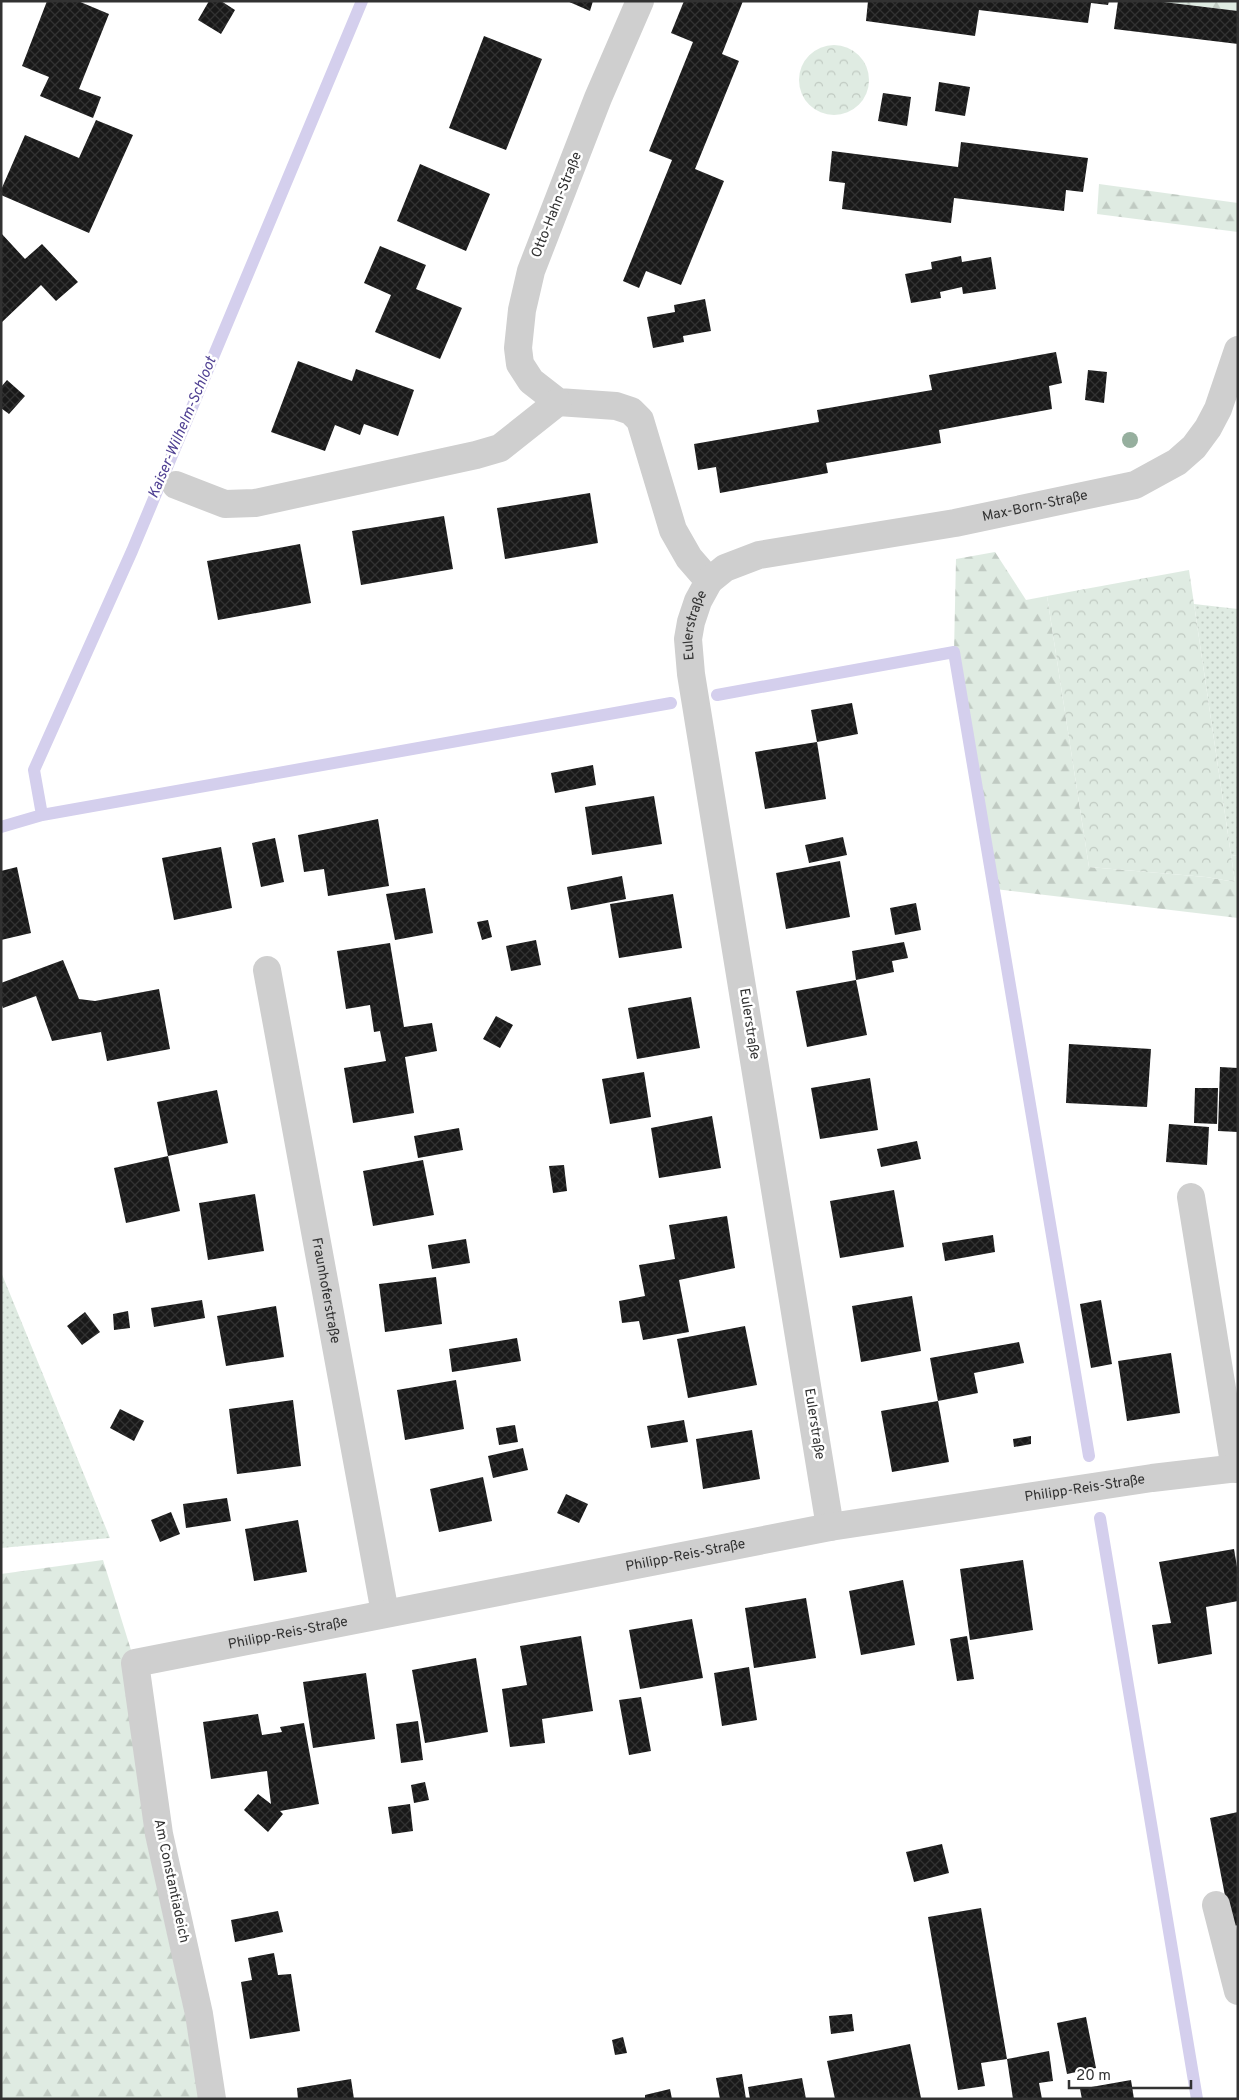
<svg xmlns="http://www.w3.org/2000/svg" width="1239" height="2100" viewBox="0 0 1239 2100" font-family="Overpass,sans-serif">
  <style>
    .grass { fill: url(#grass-dots) }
    .forest { fill: url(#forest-firs) }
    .park { fill: url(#park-crowns) }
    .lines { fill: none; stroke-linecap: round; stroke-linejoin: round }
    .stream { stroke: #d4cfed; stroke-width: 12 }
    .building { fill: url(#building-cross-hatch) }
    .minor { stroke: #cfcfcf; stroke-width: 28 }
    .tree { fill: #96af9e }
    .labels { text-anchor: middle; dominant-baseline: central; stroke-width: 5; stroke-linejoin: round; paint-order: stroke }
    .street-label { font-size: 14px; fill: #323232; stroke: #fff }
    .water-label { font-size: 15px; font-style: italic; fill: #504193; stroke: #fff }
  </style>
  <defs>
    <pattern id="grass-dots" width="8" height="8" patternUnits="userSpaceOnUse" patternTransform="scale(1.25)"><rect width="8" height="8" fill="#dfebe2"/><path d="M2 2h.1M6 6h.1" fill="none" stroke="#c0cac2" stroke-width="1.8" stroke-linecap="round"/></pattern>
    <pattern id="forest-firs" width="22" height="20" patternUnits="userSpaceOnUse" patternTransform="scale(1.25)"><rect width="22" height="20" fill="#dfebe2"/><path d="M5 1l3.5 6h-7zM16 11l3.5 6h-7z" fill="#c0cac2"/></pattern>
    <pattern id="park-crowns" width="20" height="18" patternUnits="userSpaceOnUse" patternTransform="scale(1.25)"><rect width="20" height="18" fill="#dfebe2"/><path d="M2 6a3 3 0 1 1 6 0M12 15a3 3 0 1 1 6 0" fill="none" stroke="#c0cac2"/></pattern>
    <pattern id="building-cross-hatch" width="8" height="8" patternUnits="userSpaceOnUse" patternTransform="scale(1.25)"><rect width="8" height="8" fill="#191919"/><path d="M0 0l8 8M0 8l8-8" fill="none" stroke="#323232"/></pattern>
  </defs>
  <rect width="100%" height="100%" fill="#fff"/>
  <path class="grass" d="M 1194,604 L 1238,609 L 1238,856 L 1231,855 Z
    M 1,1272 L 110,1538 L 1,1548 Z"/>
  <path class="forest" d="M 1155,1 L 1238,1 L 1238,11 Z
    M 1099,184 L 1238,203 L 1238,232 L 1097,214 Z
    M 995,552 L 1026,600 L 1047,596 L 1089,867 L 1206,877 L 1235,882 L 1231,855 L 1238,856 L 1238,918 L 995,889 L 954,652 L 956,559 Z
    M 103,1560 L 135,1663 L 212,2099 L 1,2099 L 1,1574 Z"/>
  <path class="park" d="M799 80a35 35 0 1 1 70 0a35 35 0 1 1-70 0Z
    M 1189,570 L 1194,604 L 1235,882 L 1206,877 L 1089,867 L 1047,596 Z"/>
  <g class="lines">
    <path class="stream" d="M 717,695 L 954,652 L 1089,1456
      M 42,815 L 671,703
      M 1,827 L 42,815 L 34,770 L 132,551 L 362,1
      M 1100,1518 L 1197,2099"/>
  </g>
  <path class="building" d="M 47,1 L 78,1 L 109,14 L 79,89 L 101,97 L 93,118 L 40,96 L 49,77 L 22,66 Z
    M 209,1 L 221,1 L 235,10 L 221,34 L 198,20 Z
    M 567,1 L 593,1 L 590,11 Z
    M 684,1 L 743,1 L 722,54 L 739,61 L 695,169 L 724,181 L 681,285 L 646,271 L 639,288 L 623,281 L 672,160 L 649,151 L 693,42 L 671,33 Z
    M 868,1 L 1109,1 L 1108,5 L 1091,3 L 1088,23 L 979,10 L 975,36 L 866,21 Z
    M 1118,1 L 1155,1 L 1238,11 L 1238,44 L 1114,29 Z
    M 484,36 L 542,59 L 506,150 L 449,128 Z
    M 939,82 L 970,87 L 965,116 L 935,111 Z
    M 883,93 L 911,97 L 907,126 L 878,121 Z
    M 96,120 L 133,135 L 89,233 L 1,195 L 1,190 L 25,135 L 79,158 Z
    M 961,142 L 1088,158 L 1083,192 L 1066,190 L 1064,211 L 954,198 L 951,223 L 842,209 L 845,183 L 829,181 L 832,151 L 958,167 Z
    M 420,164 L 490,194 L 466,251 L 397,221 Z
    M 1,233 L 25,259 L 42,244 L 78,282 L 56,301 L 41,285 L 1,323 Z
    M 380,246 L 426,265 L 416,289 L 462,308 L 440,359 L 375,332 L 391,295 L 364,283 Z
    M 961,256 L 962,262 L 991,257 L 996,289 L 963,294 L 962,287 L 940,292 L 941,298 L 911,303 L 905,274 L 932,269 L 931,262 Z
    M 705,299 L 711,331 L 683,336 L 684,342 L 653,348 L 647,317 L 675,312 L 674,305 Z
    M 1056,352 L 1062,383 L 1049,386 L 1052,409 L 939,430 L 941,443 L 826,463 L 828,473 L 720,493 L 716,467 L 698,470 L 694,444 L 819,422 L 817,410 L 932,390 L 929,375 Z
    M 298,361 L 352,381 L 356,369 L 414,390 L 398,436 L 364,424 L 360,435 L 335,425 L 325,451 L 271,432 Z
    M 1088,370 L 1107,372 L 1104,403 L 1085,400 Z
    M 7,380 L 25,396 L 9,414 L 1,408 L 1,387 Z
    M 590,493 L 598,543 L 505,559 L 497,508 Z
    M 444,516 L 453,569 L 361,585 L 352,531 Z
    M 300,544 L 311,603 L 218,620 L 207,561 Z
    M 852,703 L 858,734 L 817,742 L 811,710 Z
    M 817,742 L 826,799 L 765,809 L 755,752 Z
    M 593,765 L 596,785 L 555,793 L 551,773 Z
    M 654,796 L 662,844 L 592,855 L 585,807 Z
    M 378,819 L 389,886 L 328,896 L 324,869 L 304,872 L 298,835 Z
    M 843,837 L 847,855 L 809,863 L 805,845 Z
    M 275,838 L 284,882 L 261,887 L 252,843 Z
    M 221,847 L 232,908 L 174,920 L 162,858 Z
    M 840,861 L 850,917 L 786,929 L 776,873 Z
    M 17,867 L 31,933 L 1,940 L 1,871 Z
    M 622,876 L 626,899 L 571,910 L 567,887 Z
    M 425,888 L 433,933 L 395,940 L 386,894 Z
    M 673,894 L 682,948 L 619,958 L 610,904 Z
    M 916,903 L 921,930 L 895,935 L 890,908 Z
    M 488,920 L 492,937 L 482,940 L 477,922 Z
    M 536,940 L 541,965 L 511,971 L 506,946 Z
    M 904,942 L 908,958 L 892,961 L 894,972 L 856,980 L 852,951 Z
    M 390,943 L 404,1027 L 432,1023 L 437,1051 L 405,1057 L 414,1113 L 353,1123 L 344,1068 L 386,1061 L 380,1031 L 374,1032 L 370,1005 L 346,1009 L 337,951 Z
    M 63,960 L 79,999 L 95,1001 L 159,989 L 170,1049 L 107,1061 L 101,1032 L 52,1041 L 36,996 L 3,1008 L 1,1003 L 1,983 Z
    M 856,980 L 867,1035 L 807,1047 L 796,991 Z
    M 691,997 L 700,1048 L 637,1059 L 628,1008 Z
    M 496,1016 L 513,1025 L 500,1048 L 483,1039 Z
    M 1069,1044 L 1151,1049 L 1147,1107 L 1066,1103 Z
    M 1220,1067 L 1238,1068 L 1238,1132 L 1218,1131 Z
    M 644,1072 L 651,1117 L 610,1124 L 602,1079 Z
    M 870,1078 L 878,1130 L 820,1139 L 811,1088 Z
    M 1195,1088 L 1218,1088 L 1217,1124 L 1194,1123 Z
    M 217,1090 L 228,1143 L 168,1156 L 180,1211 L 126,1223 L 114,1168 L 168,1156 L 157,1102 Z
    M 712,1116 L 721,1168 L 659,1178 L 651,1128 Z
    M 1169,1124 L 1209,1127 L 1207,1165 L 1166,1162 Z
    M 459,1128 L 463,1150 L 418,1158 L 414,1136 Z
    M 917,1141 L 921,1159 L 881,1167 L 877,1149 Z
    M 423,1160 L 434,1215 L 373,1226 L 363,1171 Z
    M 564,1165 L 567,1191 L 553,1193 L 549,1166 Z
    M 894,1190 L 904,1247 L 840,1258 L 830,1201 Z
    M 255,1194 L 264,1251 L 208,1260 L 199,1203 Z
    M 727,1216 L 735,1268 L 679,1280 L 689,1332 L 643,1340 L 639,1321 L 622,1323 L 619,1301 L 645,1296 L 639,1265 L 675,1259 L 669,1225 Z
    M 993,1235 L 995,1252 L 945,1261 L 942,1243 Z
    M 466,1239 L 470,1263 L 432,1269 L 428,1245 Z
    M 436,1277 L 442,1324 L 385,1332 L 379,1284 Z
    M 912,1296 L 921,1351 L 861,1362 L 852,1306 Z
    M 202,1300 L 205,1318 L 154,1327 L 151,1308 Z
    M 1101,1300 L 1112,1364 L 1091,1368 L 1080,1304 Z
    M 276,1306 L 284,1357 L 226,1366 L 217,1316 Z
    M 128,1311 L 130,1328 L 114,1330 L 113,1314 Z
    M 85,1312 L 100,1332 L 82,1345 L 67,1326 Z
    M 745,1326 L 757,1385 L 688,1398 L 677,1339 Z
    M 517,1338 L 521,1361 L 452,1372 L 449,1349 Z
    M 1019,1342 L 1024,1363 L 974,1373 L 978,1393 L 938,1401 L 930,1358 Z
    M 1171,1353 L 1180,1413 L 1127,1421 L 1118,1361 Z
    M 456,1380 L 464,1429 L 405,1440 L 397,1390 Z
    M 293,1400 L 301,1466 L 237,1474 L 229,1409 Z
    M 938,1401 L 949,1462 L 892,1472 L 881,1411 Z
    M 120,1409 L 144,1421 L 134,1441 L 110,1428 Z
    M 684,1420 L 688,1442 L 651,1448 L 647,1426 Z
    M 515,1425 L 518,1442 L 499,1445 L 496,1428 Z
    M 752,1430 L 760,1479 L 703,1489 L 696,1439 Z
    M 1031,1436 L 1031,1444 L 1014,1447 L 1013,1439 Z
    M 523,1448 L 528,1470 L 493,1478 L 488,1456 Z
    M 483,1477 L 492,1521 L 439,1532 L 430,1489 Z
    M 566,1494 L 588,1504 L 579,1523 L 557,1513 Z
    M 227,1498 L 231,1521 L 186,1528 L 183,1504 Z
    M 171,1512 L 180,1534 L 160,1542 L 151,1520 Z
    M 298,1520 L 307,1572 L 254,1581 L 245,1529 Z
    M 1234,1549 L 1238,1573 L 1238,1601 L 1206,1607 L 1212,1654 L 1158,1664 L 1152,1625 L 1171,1623 L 1159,1562 Z
    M 1023,1560 L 1033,1630 L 970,1640 L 960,1569 Z
    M 903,1580 L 915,1645 L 861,1655 L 849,1591 Z
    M 806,1598 L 816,1658 L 754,1668 L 745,1608 Z
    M 692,1619 L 703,1678 L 640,1689 L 629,1630 Z
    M 581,1636 L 593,1711 L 542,1719 L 545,1743 L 510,1747 L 502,1689 L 527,1685 L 520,1646 Z
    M 967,1636 L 974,1679 L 957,1681 L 950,1639 Z
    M 476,1658 L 488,1732 L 425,1743 L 412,1670 Z
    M 749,1667 L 757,1720 L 722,1726 L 714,1673 Z
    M 366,1673 L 375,1739 L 313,1748 L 303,1682 Z
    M 641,1697 L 651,1751 L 629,1755 L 619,1700 Z
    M 258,1714 L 262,1735 L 282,1732 L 280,1727 L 304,1723 L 319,1804 L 280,1811 L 283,1814 L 268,1832 L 244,1810 L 258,1794 L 271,1804 L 267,1771 L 211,1779 L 203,1722 Z
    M 418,1721 L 423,1760 L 401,1763 L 396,1724 Z
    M 425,1782 L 429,1800 L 414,1803 L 411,1785 Z
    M 410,1804 L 413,1831 L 392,1834 L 388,1807 Z
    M 1238,1812 L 1238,1925 L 1231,1927 L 1210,1818 Z
    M 942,1844 L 949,1873 L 914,1882 L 906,1852 Z
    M 981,1908 L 1007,2059 L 981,2063 L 985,2086 L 958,2090 L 928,1917 Z
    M 278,1911 L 283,1932 L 235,1942 L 231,1920 Z
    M 274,1953 L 278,1975 L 291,1974 L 300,2031 L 250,2039 L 241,1982 L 252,1980 L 248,1958 Z
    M 852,2014 L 854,2031 L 831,2034 L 829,2016 Z
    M 1086,2017 L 1096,2068 L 1067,2074 L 1057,2023 Z
    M 623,2037 L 627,2053 L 615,2055 L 612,2040 Z
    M 910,2044 L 921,2098 L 835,2099 L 827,2061 Z
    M 1049,2051 L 1053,2081 L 1039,2083 L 1042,2099 L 1013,2099 L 1007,2059 Z
    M 742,2074 L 746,2099 L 720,2099 L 716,2078 Z
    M 802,2078 L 806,2099 L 750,2099 L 748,2087 Z
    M 351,2079 L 354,2099 L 298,2099 L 297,2088 Z
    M 1131,2080 L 1134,2099 L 1082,2099 L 1080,2089 Z
    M 670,2089 L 672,2099 L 645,2099 L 645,2095 Z"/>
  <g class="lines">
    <g class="minor">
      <path d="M 640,1 L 598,98 L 531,271 L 522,310 L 518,348 L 520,364 L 531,381 L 558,402 L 616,406 L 631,411 L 640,420 L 673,530 L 689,558 L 709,581"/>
      <path d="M 176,485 L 225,504 L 255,503 L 476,455 L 500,448 L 558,402"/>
      <path id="s1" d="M 267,970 L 385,1613"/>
      <path d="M 1191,1197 L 1235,1469"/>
      <path id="s2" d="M 830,1527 L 691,674 L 688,639 L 691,622 L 698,601 L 709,581 L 725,568 L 759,555 L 955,523 L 1135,485 L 1177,462 L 1194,447 L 1208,428 L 1218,409 L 1238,350"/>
      <path d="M 1216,1905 L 1238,1991"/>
      <path id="s3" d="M 212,2099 L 199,2014 L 159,1834 L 135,1663 L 830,1527 L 1152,1478 L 1238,1468"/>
    </g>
  </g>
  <circle class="tree" cx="1130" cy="440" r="8"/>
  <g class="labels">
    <g class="street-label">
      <text transform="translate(557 205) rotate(-68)">Otto-Hahn-Straße</text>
      <text stroke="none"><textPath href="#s2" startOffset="1299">Max-Born-Straße</textPath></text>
      <text stroke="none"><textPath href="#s2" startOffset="914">Eulerstraße</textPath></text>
      <text transform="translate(749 1024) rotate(81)">Eulerstraße</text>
      <text stroke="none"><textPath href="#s1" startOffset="326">Fraunhoferstraße</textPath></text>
      <text transform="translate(814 1424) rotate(81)">Eulerstraße</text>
      <text stroke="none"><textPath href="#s3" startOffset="1409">Philipp-Reis-Straße</textPath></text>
      <text stroke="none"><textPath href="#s3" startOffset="1004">Philipp-Reis-Straße</textPath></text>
      <text stroke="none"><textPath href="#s3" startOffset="599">Philipp-Reis-Straße</textPath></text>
      <text transform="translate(171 1881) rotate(78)">Am Constantiadeich</text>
    </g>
    <g class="water-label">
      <text transform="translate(183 428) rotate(-67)">Kaiser-Wilhelm-Schloot</text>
    </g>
  </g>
  <rect width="1239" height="2100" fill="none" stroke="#323232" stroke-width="5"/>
  <path d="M1069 2080v8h122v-8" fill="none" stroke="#323232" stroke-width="2.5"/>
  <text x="1076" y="2080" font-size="15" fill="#323232" stroke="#ffffff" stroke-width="4" paint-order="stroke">20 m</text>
</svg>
